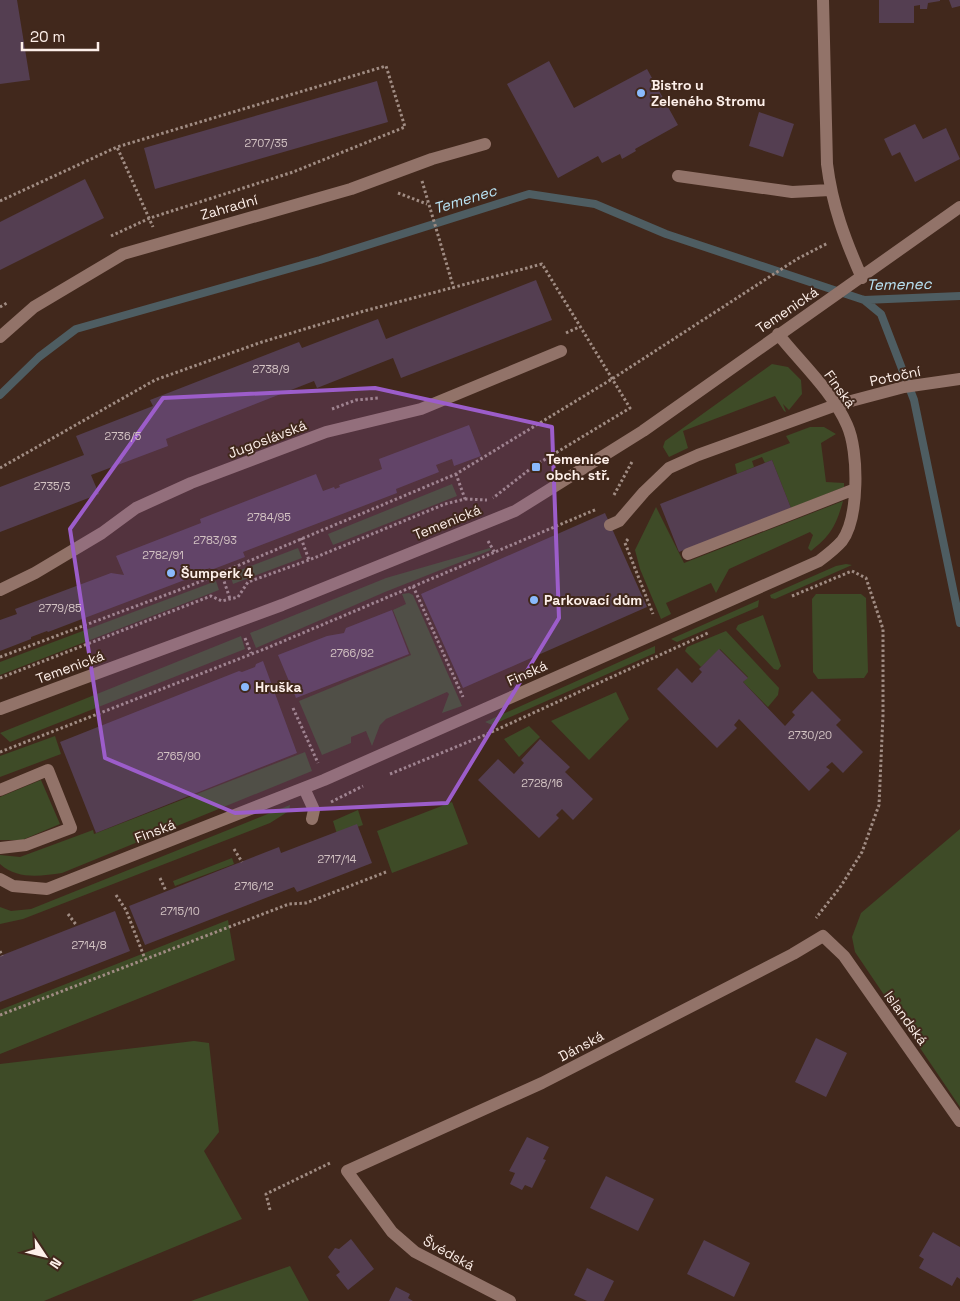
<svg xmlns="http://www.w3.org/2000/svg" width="960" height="1301" viewBox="0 0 960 1301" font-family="'Space Grotesk',sans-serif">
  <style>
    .green { fill: #3e4b27 }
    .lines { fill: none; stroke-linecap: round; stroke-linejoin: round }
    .stream { stroke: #4e5d62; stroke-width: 8 }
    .building { fill: #543e51 }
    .path { stroke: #a08c83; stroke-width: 3; stroke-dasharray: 2.5 2.5; stroke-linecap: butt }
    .minor { stroke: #927369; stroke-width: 12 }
    .marked { fill: #9c5dca; fill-opacity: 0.2; stroke: #9c5dca; stroke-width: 4; stroke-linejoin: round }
    .poi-dot { fill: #8abafc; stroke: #41281c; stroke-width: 2 }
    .labels { text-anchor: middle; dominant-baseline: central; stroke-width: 4; stroke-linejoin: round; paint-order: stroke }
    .number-label { font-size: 11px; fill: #d3c3c3 }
    .poi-label { font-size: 14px; font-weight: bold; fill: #fdefe9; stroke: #41281c; text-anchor: start }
    .street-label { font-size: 14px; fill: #fdefe9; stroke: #41281c }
    .water-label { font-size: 15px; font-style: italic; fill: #b9e3f4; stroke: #41281c }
  </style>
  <rect width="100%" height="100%" fill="#41281c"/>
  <path class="green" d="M 772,364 L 788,367 L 801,380 L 802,394 L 789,410 L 783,404 L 786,412 L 784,411 L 775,396 L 683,431 L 688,448 L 669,457 L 663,447 L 665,441 Z
    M 810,427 L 824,427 L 836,434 L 821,443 L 826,482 L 844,483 L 844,487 L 791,508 L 772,460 L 765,463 L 762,457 L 752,461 L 754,467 L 737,474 L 735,464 L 790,443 L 786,436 Z
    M 452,484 L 457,496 L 333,545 L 328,534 Z
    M 843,501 C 836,526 831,535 811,551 L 808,548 L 813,535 L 810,532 L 729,569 L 716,593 L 711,583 L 666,603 L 671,614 L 661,619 L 640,569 L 635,550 L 656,507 L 684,563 Z
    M 298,548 L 302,558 L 233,584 L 230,574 Z
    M 490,548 L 491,550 L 385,592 L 256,648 L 250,633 L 386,578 Z
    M 846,564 L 852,565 L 775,599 L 771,598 L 770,595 L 836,566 Z
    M 216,581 L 219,590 L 0,675 L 0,662 Z
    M 409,593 L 413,595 L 462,706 L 442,713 L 449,694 L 447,692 L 386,719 L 380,725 L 372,746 L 366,731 L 351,737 L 351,743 L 322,755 L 299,701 L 411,655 L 393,610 L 406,604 L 402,594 Z
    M 816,594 L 861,594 L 866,598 L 868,672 L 864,678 L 818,679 L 813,672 L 812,599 Z
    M 759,600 L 758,607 L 677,642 L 671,639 Z
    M 763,615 L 781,666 L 778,670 L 774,669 L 736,629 L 738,625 Z
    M 726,631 L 779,688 L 778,695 L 768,707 L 743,682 L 748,677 L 720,649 L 701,667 L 685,651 L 687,647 Z
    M 241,636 L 245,649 L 10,742 L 0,733 Z
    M 655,646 L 655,653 L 492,725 L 485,722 Z
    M 616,692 L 629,719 L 589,760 L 551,721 Z
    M 529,726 L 540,737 L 519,757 L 504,739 Z
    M 55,736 L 61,754 L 0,777 L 0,756 Z
    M 305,752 L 312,771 L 62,873 C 41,876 18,880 0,864 L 0,855 L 20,857 L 93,830 L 94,834 Z
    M 41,780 L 60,824 L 22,840 L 0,840 L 0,797 Z
    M 452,802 L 468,844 L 392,873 L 377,831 Z
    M 290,805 L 289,811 L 270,823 L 23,919 L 0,924 L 0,907 L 11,911 L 31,909 Z
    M 358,810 L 363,825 L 337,834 L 333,821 Z
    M 960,829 L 960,1107 L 855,952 L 852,937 L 861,913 Z
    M 232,858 L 234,864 L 175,886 L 173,881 Z
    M 228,920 L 235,960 L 0,1054 L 0,1010 Z
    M 194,1041 L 209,1043 L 219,1132 L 204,1151 L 242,1219 L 44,1301 L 0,1301 L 0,1064 Z
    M 290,1266 L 309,1301 L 191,1301 Z"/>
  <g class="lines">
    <path class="stream" d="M 864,300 L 881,314 L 914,400 L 960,623
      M 0,395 L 39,357 L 76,329 L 320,260 L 529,194 L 595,204 L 666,234 L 864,300 L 960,296"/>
  </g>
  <path class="building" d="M 0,0 L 17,0 L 30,80 L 0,84 Z
    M 879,0 L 940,0 L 940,1 L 928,3 L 927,9 L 920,9 L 920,5 L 914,6 L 914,23 L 879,23 Z
    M 949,0 L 960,0 L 960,6 L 952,8 Z
    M 549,61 L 574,108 L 647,69 L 678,125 L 635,149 L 636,151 L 622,159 L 620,154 L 602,163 L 598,156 L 558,178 L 507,84 Z
    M 377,81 L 388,122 L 155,189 L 144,148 Z
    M 759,112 L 794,124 L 783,157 L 749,146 Z
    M 915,124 L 923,139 L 946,128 L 960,159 L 915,182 L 900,152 L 892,156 L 884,139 Z
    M 85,179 L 104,218 L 0,270 L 0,222 Z
    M 536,280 L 552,320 L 401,378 L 393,358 L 317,388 L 314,381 L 166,439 L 168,446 L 91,475 L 99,494 L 0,532 L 0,487 L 84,455 L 76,436 L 153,406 L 150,400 L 299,342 L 302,348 L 378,319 L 386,339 Z
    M 469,425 L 481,456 L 454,466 L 452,459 L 436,465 L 439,472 L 396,489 L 397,493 L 243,552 L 245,557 L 211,570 L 210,568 L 202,571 L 203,573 L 48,632 L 47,631 L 31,637 L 31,639 L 0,651 L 0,620 L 17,614 L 15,609 L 111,573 L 124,575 L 116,556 L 201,523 L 200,519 L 316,474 L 323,491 L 334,487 L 335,489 L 340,487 L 339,485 L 382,469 L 379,459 Z
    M 772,460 L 791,508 L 679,552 L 660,504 Z
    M 605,513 L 647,607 L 463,688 L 421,594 Z
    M 392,610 L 409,654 L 296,698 L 278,655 L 327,636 L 344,633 L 346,628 Z
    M 719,649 L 748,678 L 743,682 L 785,726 L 795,715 L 792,712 L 812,691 L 841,720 L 836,725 L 863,752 L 843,773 L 832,762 L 826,767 L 830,770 L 809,791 L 739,719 L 734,725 L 737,728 L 717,748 L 657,689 L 677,668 L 692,683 L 702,672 L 699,669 Z
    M 263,661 L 297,753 L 96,833 L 60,742 L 239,671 L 242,672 L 255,667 L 256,664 Z
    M 540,739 L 570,767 L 565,772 L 593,799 L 573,820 L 562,809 L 556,815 L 559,818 L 539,838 L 478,780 L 498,759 L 514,774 L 524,763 L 521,760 Z
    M 357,824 L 372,863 L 297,892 L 294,887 L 145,945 L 129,906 L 279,847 L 281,853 Z
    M 115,911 L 130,951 L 0,1002 L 0,956 Z
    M 816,1038 L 847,1053 L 826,1097 L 795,1082 Z
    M 527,1137 L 549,1147 L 543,1159 L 546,1160 L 532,1188 L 525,1185 L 522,1190 L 510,1184 L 515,1173 L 509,1171 Z
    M 606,1176 L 654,1199 L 638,1231 L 590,1208 Z
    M 933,1232 L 960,1247 L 960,1279 L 957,1277 L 952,1286 L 919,1268 L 924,1259 L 919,1256 Z
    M 351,1239 L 374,1269 L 348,1290 L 336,1275 L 340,1272 L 328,1257 L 335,1248 L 339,1249 Z
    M 704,1240 L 750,1263 L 734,1297 L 687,1274 Z
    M 587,1268 L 614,1281 L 604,1301 L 587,1301 L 574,1295 Z
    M 396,1287 L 410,1294 L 408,1298 L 413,1301 L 389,1301 Z"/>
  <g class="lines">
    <path class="path" d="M 422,181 L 454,289
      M 398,193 L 427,204
      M 0,201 L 117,147 L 153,227
      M 111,236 L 150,218 L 293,172 L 405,127 L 386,66 L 117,147
      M 0,307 L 7,303
      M 566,333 L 579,327
      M 332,409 L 356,400 L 379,398
      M 0,468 L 155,380 L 262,342 L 364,311 L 542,264 L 630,408 L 534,466 L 493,498
      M 614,495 L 633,460
      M 465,499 L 487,500
      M 301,538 L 309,560
      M 628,539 L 625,543 L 653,614
      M 488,541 L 495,553
      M 221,572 L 230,599
      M 413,586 L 463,697
      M 792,596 L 852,571 L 866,578 L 883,629 L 883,715 L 879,805 L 862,852 L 841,886 L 816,918
      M 245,638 L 251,653
      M 0,657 L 187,587 L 456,474 L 612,379 L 797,259 L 828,243
      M 0,678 L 211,596 L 222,601 L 238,597 L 248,582 L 309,560 L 445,504 L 465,499 L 456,474
      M 293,708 L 318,763
      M 0,752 L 267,648 L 597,509
      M 390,774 L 485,735 L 708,633
      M 331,802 L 363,786
      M 234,849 L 242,862
      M 160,878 L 166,891
      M 116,895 L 126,910 L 145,959
      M 68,914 L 77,926
      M 0,951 L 2,956
      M 0,1015 L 289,904 L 306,903 L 386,872
      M 270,1210 L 266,1194 L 330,1163"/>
    <path class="minor" d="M 823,0 L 827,164 C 832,205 845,240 862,278
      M 678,176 L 792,192 L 830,190
      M 0,337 L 34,307 L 123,254 L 351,189 L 432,159 L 485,144
      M 610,525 L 619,521 L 644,492 L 669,468 L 698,455 L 836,405 L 904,387 L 960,379
      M 688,554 L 855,489
      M 0,590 L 35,573 L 102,533 L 136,508 L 191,483 L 326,432 L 421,409 L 561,351
      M 0,709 L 282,605 L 515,511 L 643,431 L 960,207
      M 304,788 L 314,810 L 312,819
      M 0,790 L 48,770 L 71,828 L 26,845 L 0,848
      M 0,879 L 13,886 L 47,889 L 324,780 L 819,561 C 827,555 835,549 842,541 C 859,518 859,451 847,425 C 832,391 801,363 778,334
      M 510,1301 L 415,1252 L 392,1232 L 347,1171 L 542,1083 L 793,954 L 823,936 L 844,956 L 960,1121"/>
  </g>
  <path class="marked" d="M 375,388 L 552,427 L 559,618 L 447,803 L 235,813 L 105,758 L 70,529 L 163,398 Z"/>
  <g class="poi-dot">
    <circle cx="641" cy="93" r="5"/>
    <rect x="531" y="462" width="10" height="10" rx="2.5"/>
    <circle cx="171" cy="573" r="5"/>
    <circle cx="534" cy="600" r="5"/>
    <circle cx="245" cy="687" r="5"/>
  </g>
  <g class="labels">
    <g class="number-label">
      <text x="266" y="143">2707/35</text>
      <text x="271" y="369">2738/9</text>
      <text x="123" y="436">2736/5</text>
      <text x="52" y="486">2735/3</text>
      <text x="269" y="517">2784/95</text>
      <text x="215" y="540">2783/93</text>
      <text x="163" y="555">2782/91</text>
      <text x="60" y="608">2779/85</text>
      <text x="352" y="653">2766/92</text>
      <text x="810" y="735">2730/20</text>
      <text x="179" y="756">2765/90</text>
      <text x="542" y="783">2728/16</text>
      <text x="337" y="859">2717/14</text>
      <text x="254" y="886">2716/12</text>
      <text x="180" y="911">2715/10</text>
      <text x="89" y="945">2714/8</text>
    </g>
    <g class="poi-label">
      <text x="651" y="85">Bistro u<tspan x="651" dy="16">Zeleného Stromu</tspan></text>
      <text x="546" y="459">Temenice<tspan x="546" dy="16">obch. stř.</tspan></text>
      <text x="181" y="573">Šumperk 4</text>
      <text x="544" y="600">Parkovací dům</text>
      <text x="255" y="687">Hruška</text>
    </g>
    <g class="street-label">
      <text transform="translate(229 207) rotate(-16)">Zahradní</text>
      <text transform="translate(787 310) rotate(-34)">Temenická</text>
      <text transform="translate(895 376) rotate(-12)">Potoční</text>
      <text transform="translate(840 389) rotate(54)">Finská</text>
      <text transform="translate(267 439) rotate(-21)">Jugoslávská</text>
      <text transform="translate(447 522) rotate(-22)">Temenická</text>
      <text transform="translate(70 667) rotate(-20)">Temenická</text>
      <text transform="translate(527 673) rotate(-24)">Finská</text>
      <text transform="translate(155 831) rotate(-21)">Finská</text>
      <text transform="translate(906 1018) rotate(54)">Islandská</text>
      <text transform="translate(581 1046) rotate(-28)">Dánská</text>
      <text transform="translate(449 1253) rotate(29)">Švédská</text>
    </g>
    <g class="water-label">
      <text transform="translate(465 199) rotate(-17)">Temenec</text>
      <text transform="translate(899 284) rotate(-1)">Temenec</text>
    </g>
  </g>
  <g transform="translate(45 1256) rotate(125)" stroke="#41281c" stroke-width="4" paint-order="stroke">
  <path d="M0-4L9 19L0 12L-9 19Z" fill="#fdefe9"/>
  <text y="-8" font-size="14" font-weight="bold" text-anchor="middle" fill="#fdefe9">N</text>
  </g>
  <path d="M22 42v8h76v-8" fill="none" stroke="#fdefe9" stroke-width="2.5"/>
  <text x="30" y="42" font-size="15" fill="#fdefe9" stroke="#41281c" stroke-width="4" paint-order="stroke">20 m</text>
</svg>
